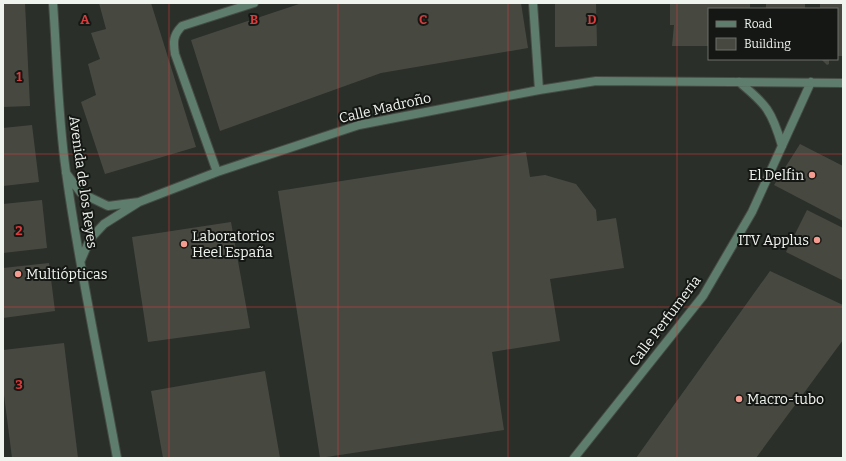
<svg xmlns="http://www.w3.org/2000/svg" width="846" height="461" viewBox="0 0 846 461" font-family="Bitter,serif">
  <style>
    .building { fill: #474941 }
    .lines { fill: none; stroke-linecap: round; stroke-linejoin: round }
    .minor-casing { stroke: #464b45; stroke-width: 10 }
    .minor { stroke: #5e7d6c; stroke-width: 8 }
    .grid { fill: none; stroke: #d93c3c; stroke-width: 1; stroke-opacity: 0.55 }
    .poi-dot { fill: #f59c91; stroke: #141713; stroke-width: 1.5 }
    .labels { text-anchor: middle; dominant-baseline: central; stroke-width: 4; stroke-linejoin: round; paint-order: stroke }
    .street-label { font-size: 14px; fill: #f0f4ef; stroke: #141713 }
    .poi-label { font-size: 14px; fill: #f0f4ef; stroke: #141713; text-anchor: start }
    .grid-label { font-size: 13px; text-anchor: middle; font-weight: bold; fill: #d93c3c; stroke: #141713; stroke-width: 4; stroke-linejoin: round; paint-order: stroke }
  </style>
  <rect width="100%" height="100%" fill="#2a2f29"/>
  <path class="building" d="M 3,3 L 25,3 L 30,106 L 3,107 Z
    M 99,3 L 151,3 L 196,147 L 105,174 L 81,102 L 96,95 L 88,64 L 100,59 L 91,33 L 106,29 Z
    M 302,3 L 521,3 L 528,48 L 381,73 L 220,131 L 191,40 Z
    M 555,3 L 596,3 L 597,46 L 555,47 Z
    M 670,3 L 750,3 L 750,9 L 709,9 L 709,46 L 672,46 L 674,25 L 670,25 Z
    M 766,3 L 805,3 L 805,9 L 766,9 Z
    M 820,3 L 843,3 L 843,56 L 837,56 L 837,9 L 820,9 Z
    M 821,59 L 829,59 L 829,64 L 827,65 Z
    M 32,125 L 39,182 L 3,186 L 3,128 Z
    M 800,144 L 843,166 L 843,221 L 774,185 Z
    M 526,152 L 530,177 L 545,175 L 576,184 L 596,210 L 597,221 L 616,218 L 624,268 L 550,279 L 560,341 L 492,352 L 504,430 L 320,458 L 278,191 Z
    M 42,200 L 47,248 L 3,253 L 3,204 Z
    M 807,210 L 843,228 L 842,280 L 786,252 Z
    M 231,222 L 250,328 L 148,342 L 132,237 Z
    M 49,263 L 55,311 L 3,318 L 3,268 Z
    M 770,271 L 843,305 L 843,340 L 756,458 L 636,458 Z
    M 64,343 L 78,458 L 12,458 L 3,387 L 3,350 Z
    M 265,371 L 280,458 L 163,458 L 151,391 Z"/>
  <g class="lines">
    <defs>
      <path id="minor" d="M 53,3 C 57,59 58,116 66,172 C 79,268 100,363 117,458
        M 533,3 L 539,90
        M 739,82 C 766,104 772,111 782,146
        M 217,172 L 175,54 C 173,42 173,35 182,26 L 254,3
        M 66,173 L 81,193 L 108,206 L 139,202 L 104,224 L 90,239 L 81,260
        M 139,202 L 217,172 L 359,125 L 539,90 L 596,81 L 843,83
        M 574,458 L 703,296 L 752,212 L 811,82"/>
    </defs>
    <use href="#minor" class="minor-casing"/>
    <use href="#minor" class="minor"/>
  </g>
  <path class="grid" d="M 169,3 L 169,458M 338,3 L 338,458M 508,3 L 508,458M 677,3 L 677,458M 3,154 L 843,154M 3,307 L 843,307"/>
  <g class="poi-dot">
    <circle cx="812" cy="175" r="4"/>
    <circle cx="817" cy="240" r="4"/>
    <circle cx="184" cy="244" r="4"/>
    <circle cx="18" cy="274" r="4"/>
    <circle cx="739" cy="399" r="4"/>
  </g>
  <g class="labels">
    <g class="street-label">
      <text transform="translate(385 108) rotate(-13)">Calle Madroño</text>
      <text transform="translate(83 182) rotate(82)">Avenida de los Reyes</text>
      <text transform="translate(665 321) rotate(-53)">Calle Perfumería</text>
    </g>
    <g class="poi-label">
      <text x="804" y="175" text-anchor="end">El Delfin</text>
      <text x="192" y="236">Laboratorios<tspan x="192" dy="16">Heel España</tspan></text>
      <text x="809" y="240" text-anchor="end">ITV Applus</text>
      <text x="26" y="274">Multiópticas</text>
      <text x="747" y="399">Macro-tubo</text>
    </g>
  </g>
  <g class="grid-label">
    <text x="85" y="24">A</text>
    <text x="254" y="24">B</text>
    <text x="423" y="24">C</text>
    <text x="592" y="24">D</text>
    <text x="19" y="81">1</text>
    <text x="19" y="235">2</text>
    <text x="19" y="389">3</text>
  </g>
  <rect width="846" height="461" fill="none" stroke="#f0f4ef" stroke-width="8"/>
  <rect x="708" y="8" width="130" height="52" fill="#141713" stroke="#6c6f6b"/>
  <rect x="716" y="21" width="20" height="6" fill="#5e7d6c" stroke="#6c6f6b"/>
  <text x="744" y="28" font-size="12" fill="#f0f4ef">Road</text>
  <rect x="716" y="38" width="20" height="12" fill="#474941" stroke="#6c6f6b"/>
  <text x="744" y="48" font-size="12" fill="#f0f4ef">Building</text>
</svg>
